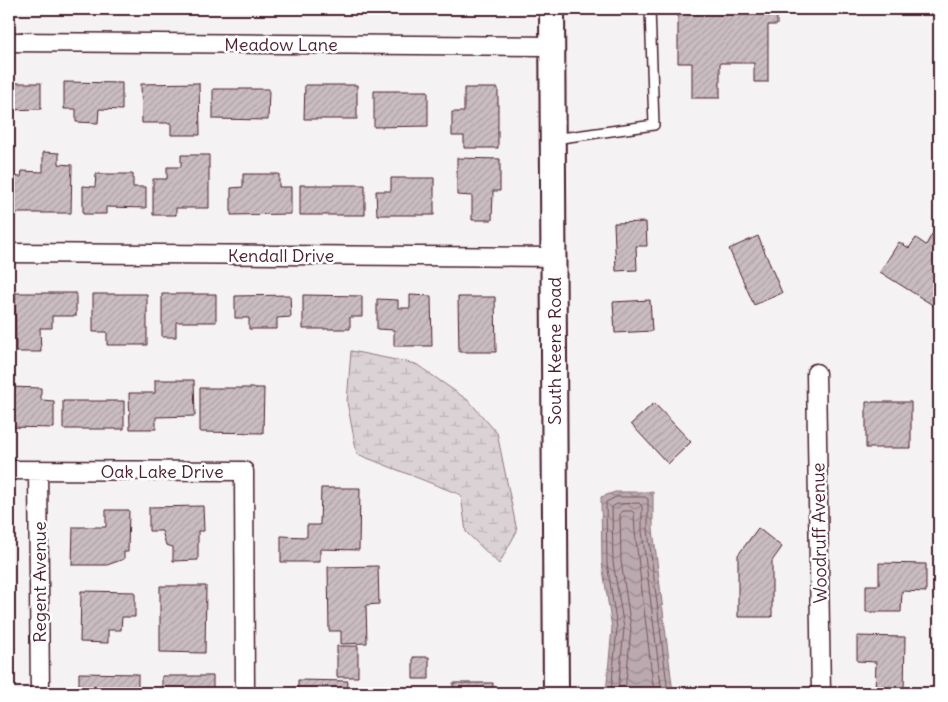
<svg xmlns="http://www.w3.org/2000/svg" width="948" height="702" viewBox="0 0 948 702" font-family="Delius,sans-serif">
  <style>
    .wetland { fill: url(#wetland-marsh); stroke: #927880 }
    .water { fill: url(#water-waves); stroke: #8d727a }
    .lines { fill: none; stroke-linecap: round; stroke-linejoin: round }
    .shore { stroke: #77565f; stroke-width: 1 }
    .building { fill: url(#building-hatch); stroke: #4a1f2b }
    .service-casing { stroke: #4a1f2b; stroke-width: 12 }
    .minor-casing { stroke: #4a1f2b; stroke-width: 21 }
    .secondary-casing { stroke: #4a1f2b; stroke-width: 28 }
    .service { stroke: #fff; stroke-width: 9 }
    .minor { stroke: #fff; stroke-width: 18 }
    .secondary { stroke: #fff; stroke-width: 24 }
    .labels { text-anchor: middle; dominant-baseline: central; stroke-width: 5; stroke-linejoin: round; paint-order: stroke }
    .street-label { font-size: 18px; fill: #4a1f2b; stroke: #fff }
  </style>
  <defs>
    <pattern id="wetland-marsh" width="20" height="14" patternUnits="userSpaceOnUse" patternTransform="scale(1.25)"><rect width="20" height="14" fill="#dbd2d5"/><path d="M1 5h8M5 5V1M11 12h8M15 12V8" fill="none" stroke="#bdb4b7"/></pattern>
    <pattern id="water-waves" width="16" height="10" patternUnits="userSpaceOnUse" patternTransform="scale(1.25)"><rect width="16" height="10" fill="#baa9ae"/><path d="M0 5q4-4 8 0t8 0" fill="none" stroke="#99898e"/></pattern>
    <pattern id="building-hatch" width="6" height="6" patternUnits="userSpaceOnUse" patternTransform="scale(1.25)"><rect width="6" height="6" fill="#cabdc1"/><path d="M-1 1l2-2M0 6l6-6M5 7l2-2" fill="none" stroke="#afa2a6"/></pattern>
  </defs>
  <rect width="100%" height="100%" fill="#f4f2f2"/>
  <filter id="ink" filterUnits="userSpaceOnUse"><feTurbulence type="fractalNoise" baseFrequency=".02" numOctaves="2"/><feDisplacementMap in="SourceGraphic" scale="10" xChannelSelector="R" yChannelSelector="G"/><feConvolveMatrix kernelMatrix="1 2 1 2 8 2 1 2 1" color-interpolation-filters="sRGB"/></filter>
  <g filter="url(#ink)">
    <path class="wetland" d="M 351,351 L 416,364 L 469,401 L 497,433 L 517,531 L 499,564 L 466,532 L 461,495 L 357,454 L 347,402 Z"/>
    <path class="water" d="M 615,492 L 653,492 L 653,529 L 673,693 L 606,693 L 612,628 L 602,563 L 601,497 Z"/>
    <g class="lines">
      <path class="shore" d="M 611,693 L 617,628 L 607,563 L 606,502 L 616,497 L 645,497 L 648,499 L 648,530 L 668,693
        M 618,693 L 624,628 L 613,562 L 612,507 L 617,504 L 639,503 L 642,506 L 642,531 L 662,693
        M 625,693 L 631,628 L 621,561 L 620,513 L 622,511 L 632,511 L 634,513 L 635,532 L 654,693"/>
    </g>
    <path class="building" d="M 678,9 L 777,9 L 777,25 L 768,25 L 768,82 L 754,82 L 754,63 L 720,63 L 720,98 L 692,98 L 692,63 L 678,63 Z
      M 64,82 L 122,83 L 122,110 L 99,109 L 98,123 L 76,122 L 76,109 L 64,109 Z
      M 9,83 L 41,83 L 41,109 L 9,110 Z
      M 199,83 L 200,135 L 171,135 L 171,123 L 142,123 L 141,84 Z
      M 305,85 L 357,85 L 357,119 L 304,119 Z
      M 464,88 L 498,88 L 498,148 L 464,148 L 464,136 L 452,136 L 452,112 L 464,112 Z
      M 213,89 L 269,89 L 268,120 L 213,119 Z
      M 374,91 L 428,91 L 428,126 L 374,127 Z
      M 43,152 L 59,153 L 59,164 L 72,165 L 71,213 L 9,213 L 9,176 L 21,177 L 22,171 L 43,172 Z
      M 181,155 L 209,155 L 209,208 L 176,208 L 176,215 L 153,215 L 153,179 L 167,179 L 167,167 L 181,167 Z
      M 457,158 L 500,159 L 500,191 L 493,191 L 492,220 L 472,220 L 472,196 L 457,195 Z
      M 96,174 L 133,174 L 133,187 L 146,187 L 146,208 L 106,207 L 106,214 L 83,214 L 83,186 L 95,187 Z
      M 243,174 L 279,174 L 279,187 L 291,187 L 291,214 L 231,215 L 231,188 L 243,187 Z
      M 391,178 L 434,178 L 434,215 L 377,215 L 376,191 L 391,191 Z
      M 300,185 L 365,185 L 365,215 L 300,215 Z
      M 646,222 L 647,246 L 636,246 L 637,270 L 616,271 L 614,223 Z
      M 932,234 L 939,239 L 939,309 L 880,272 L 899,242 L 909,248 L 916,238 L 926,245 Z
      M 758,236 L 782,293 L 754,305 L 729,249 Z
      M 15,293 L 76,293 L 76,316 L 52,316 L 52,328 L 40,328 L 41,352 L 16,352 Z
      M 93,294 L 147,294 L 147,345 L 107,345 L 107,332 L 93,332 Z
      M 162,294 L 216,294 L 216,322 L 176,322 L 176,337 L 162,337 Z
      M 290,295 L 291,317 L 277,318 L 277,329 L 249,329 L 249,318 L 235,318 L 235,296 Z
      M 303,295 L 362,296 L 362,317 L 350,317 L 350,329 L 303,329 Z
      M 410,295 L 431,296 L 432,346 L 394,346 L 394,330 L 377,329 L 377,299 L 398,300 L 398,308 L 410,308 Z
      M 458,297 L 495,297 L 496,352 L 459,352 Z
      M 650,300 L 652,331 L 615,333 L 613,302 Z
      M 155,380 L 194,380 L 195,416 L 156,417 L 156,429 L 130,429 L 129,393 L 155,393 Z
      M 9,387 L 41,388 L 41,400 L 54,401 L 54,428 L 9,427 Z
      M 200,388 L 264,388 L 263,433 L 200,432 Z
      M 63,401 L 124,401 L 124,429 L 63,429 Z
      M 866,402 L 911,402 L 911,448 L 866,448 Z
      M 654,403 L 691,442 L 668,464 L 631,424 Z
      M 321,488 L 360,488 L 359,550 L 320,549 L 320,562 L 281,562 L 281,536 L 307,537 L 307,525 L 320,525 Z
      M 203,506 L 204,531 L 198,531 L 198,560 L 173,561 L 173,547 L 166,545 L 162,531 L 149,531 L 149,507 Z
      M 106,510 L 129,510 L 128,552 L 124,552 L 124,559 L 107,565 L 72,565 L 73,527 L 106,527 Z
      M 758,528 L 782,547 L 772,561 L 772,617 L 738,617 L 738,555 Z
      M 879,563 L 926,564 L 926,592 L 902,591 L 901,612 L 866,612 L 866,585 L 879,585 Z
      M 378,566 L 379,604 L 366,605 L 367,643 L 341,644 L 341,631 L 329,631 L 328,567 Z
      M 160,586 L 206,586 L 205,653 L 160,652 Z
      M 81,591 L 135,592 L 135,617 L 122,617 L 121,630 L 108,630 L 108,643 L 80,642 Z
      M 857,636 L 905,637 L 904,693 L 875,693 L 876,662 L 857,661 Z
      M 337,646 L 358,646 L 358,677 L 337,677 Z
      M 413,657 L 429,657 L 429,679 L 413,679 Z
      M 79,673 L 138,674 L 138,693 L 79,693 Z
      M 162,676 L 213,676 L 213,693 L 149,693 L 150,688 L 162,688 Z
      M 298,680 L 348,681 L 347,693 L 298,693 Z
      M 453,683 L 493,683 L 493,693 L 453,693 Z"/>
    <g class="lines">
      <defs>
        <path id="service" d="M 554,139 L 654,125 L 650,9"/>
        <path id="minor" d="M 9,42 L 553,46
          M 9,253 L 554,257
          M 816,373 L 821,693
          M 9,470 L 244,471 L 245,693
          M 38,470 L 40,693"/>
        <path id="secondary" d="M 552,9 L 556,693"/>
      </defs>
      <use href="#service" class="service-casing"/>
      <use href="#minor" class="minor-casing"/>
      <use href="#secondary" class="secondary-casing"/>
      <use href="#service" class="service"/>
      <use href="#minor" class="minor"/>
      <use href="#secondary" class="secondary"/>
    </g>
  </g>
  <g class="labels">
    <g class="street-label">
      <text x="281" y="44">Meadow Lane</text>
      <text x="281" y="255">Kendall Drive</text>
      <text transform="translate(554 351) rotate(-90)">South Keene Road</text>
      <text x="162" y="471">Oak Lake Drive</text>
      <text transform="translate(819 533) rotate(-91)">Woodruff Avenue</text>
      <text transform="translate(39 582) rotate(-90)">Regent Avenue</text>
    </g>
  </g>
  <rect width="948" height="702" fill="none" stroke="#fff" stroke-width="30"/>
  <rect x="15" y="15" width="918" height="672" fill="none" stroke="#4a1f2b" stroke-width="2" filter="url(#ink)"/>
</svg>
